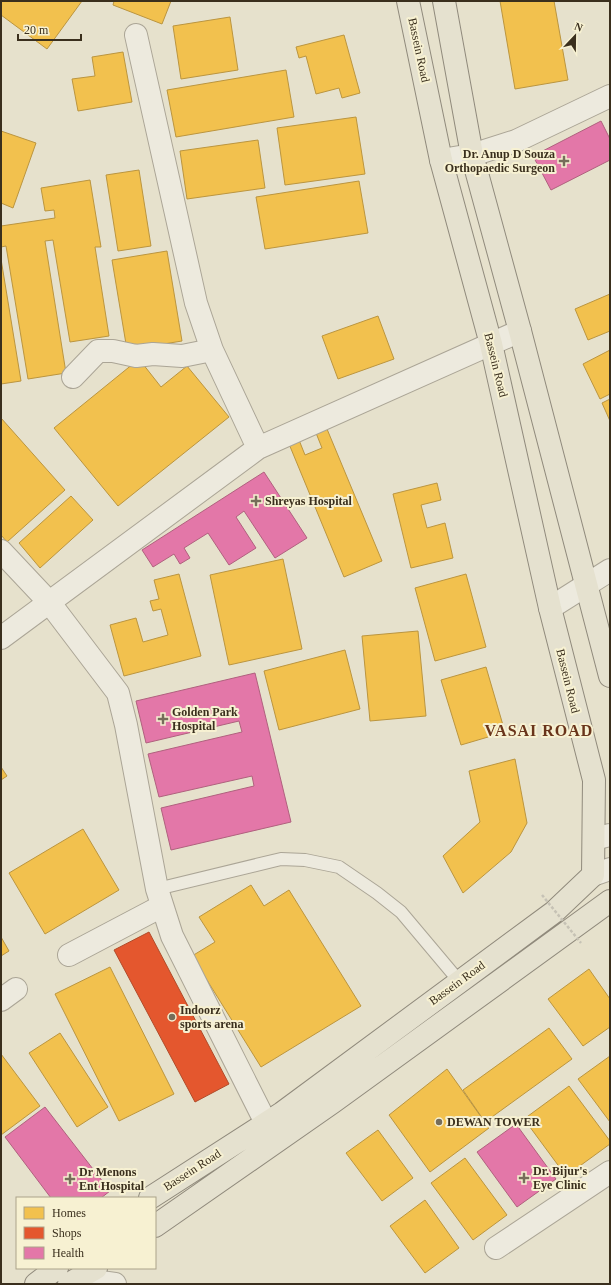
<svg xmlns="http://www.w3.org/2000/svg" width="611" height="1285" viewBox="0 0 611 1285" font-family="'Times New Roman',serif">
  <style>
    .homes { fill: #f2c14e; stroke: #bb953f }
    .shops { fill: #e4572e; stroke: #b14b29 }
    .health { fill: #e377a8; stroke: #b0617e }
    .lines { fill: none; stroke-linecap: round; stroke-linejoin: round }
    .lane-casing { stroke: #aba596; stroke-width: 14 }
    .street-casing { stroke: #aba596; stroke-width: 24 }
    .primary-casing { stroke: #908a7c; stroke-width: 24 }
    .lane { stroke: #edeade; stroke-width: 12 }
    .street { stroke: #edeade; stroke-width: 22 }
    .primary { stroke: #e5e1cf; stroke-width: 22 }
    .path-bridge { stroke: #c6c2b5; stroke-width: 2.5; stroke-dasharray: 3 2; stroke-linecap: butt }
    .poi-dot { fill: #766d5a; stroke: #f7f1d2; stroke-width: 1.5 }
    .labels { text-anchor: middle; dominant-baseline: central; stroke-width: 4; stroke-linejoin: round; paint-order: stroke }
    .street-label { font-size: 12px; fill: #3a2f1d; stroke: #f7f1d2 }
    .poi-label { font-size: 12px; font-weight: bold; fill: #3a2f1d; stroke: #f7f1d2; text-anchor: start }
    .district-label { font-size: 16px; font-weight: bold; letter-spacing: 1px; fill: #69341a; stroke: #f7f1d2 }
  </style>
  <rect width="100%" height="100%" fill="#e6e1cc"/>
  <path class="homes" d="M 1,1 L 82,1 L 47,49 L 1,15 Z
    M 114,1 L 171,1 L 162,24 L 113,5 Z
    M 500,1 L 554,1 L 568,80 L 515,89 Z
    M 230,17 L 238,70 L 181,79 L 173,26 Z
    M 344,35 L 360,93 L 342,98 L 339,88 L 316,94 L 306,56 L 299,58 L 296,47 Z
    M 123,52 L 132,102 L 78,111 L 72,79 L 95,76 L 92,57 Z
    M 286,70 L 294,117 L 176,137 L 167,90 Z
    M 356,117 L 365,174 L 285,185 L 277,128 Z
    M 1,131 L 36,143 L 13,208 L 1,203 Z
    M 258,140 L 265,188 L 187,199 L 180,151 Z
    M 139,170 L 151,246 L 118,251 L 106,175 Z
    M 90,180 L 101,247 L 95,247 L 109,336 L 70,342 L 53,240 L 45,241 L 66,373 L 28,379 L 6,246 L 1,247 L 1,226 L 55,218 L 54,210 L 45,211 L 41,188 Z
    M 359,181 L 368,233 L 265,249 L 256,197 Z
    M 167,251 L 182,341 L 127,350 L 112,260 Z
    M 1,259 L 21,381 L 1,384 Z
    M 610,294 L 610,331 L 588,340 L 575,309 Z
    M 378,316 L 394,359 L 338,379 L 322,336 Z
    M 610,350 L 610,394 L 600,399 L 583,364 Z
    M 139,359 L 161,387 L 187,366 L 229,417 L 118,506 L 54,428 Z
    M 610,399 L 610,421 L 602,403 Z
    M 1,418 L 65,490 L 7,542 L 1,535 Z
    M 327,429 L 382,561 L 344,577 L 289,444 L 299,440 L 305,455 L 322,448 L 316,433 Z
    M 437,483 L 441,500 L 421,505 L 427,528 L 445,523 L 453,558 L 411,568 L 393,494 Z
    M 71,496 L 93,520 L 40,568 L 19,543 Z
    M 283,559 L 302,649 L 229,665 L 210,575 Z
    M 179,574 L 201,656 L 124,676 L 110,625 L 136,618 L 143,642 L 168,635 L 161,609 L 153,611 L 150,601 L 159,599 L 154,580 Z
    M 466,574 L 486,647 L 435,661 L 415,588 Z
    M 418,631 L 426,716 L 370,721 L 362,636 Z
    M 345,650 L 360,709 L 279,730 L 264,671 Z
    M 486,667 L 505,732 L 461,745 L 441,680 Z
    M 515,759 L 527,823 L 511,852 L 463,893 L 443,856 L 480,822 L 469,771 Z
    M 1,767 L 7,776 L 1,780 Z
    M 83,829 L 119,890 L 45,934 L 9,873 Z
    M 251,885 L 264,906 L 289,890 L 361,1006 L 261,1067 L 192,956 L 215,942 L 199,917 Z
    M 1,937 L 9,951 L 1,956 Z
    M 110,967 L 174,1094 L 119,1121 L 55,994 Z
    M 589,969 L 610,999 L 610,1027 L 583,1046 L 548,999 Z
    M 549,1028 L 572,1059 L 485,1122 L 463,1090 Z
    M 60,1033 L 108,1107 L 77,1127 L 29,1053 Z
    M 1,1054 L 40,1106 L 1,1135 Z
    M 610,1056 L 610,1122 L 578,1079 Z
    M 447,1069 L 489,1128 L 430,1172 L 389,1115 Z
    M 569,1086 L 610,1141 L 610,1144 L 566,1176 L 524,1119 Z
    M 378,1130 L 413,1178 L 382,1201 L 346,1153 Z
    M 465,1158 L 507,1215 L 473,1240 L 431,1183 Z
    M 425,1200 L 459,1248 L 425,1273 L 390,1226 Z"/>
  <path class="shops" d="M 149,932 L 229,1084 L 195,1102 L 114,950 Z"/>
  <path class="health" d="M 601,121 L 610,139 L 610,160 L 551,190 L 533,156 Z
    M 264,472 L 307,538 L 275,558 L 244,511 L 236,517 L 256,548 L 229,565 L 208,533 L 184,548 L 190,558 L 180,564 L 174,554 L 153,567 L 142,550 Z
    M 255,673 L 291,822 L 171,850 L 161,808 L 254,786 L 252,776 L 159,797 L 148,754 L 242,732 L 239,721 L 146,743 L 136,701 Z
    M 45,1107 L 110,1191 L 101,1198 L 51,1198 L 5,1137 Z
    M 516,1124 L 556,1179 L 517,1207 L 477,1152 Z"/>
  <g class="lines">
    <defs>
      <path id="lane" d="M 157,889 L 281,859 L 305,860 L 339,867 L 377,893 L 401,912 L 459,981"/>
      <path id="street" d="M 136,35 L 196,303 L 212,350 L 258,448
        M 441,160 L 472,155 L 516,141 L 610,96
        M 73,377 L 98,351 L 113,351 L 136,356 L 153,354 L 182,356 L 212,350
        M 1,551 L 49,602 L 118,693 L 126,725 L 157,889 L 172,936 L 266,1123 L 277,1140
        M 550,608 L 610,570
        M 1,638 L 258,448 L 520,331
        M 594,839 L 610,835
        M 593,875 L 610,869
        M 69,955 L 162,906
        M 1,1000 L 16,989
        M 496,1248 L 610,1172
        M 80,1279 L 115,1284"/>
      <path id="primary" d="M 444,1 L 472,155 L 520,331 L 610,676
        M 150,1198 L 282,1113 L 554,912 L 593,875 L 594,780 L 550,608 L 491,344 L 441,160 L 408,1
        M 155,1226 L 333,1102 L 610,901
        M 36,1284 L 57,1268
        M 69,1284 L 96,1268"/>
    </defs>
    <use href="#lane" class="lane-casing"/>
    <use href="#street" class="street-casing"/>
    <use href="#primary" class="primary-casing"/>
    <use href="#lane" class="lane"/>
    <use href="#street" class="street"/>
    <use href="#primary" class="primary"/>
    <path class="path-bridge" d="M 542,895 L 581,943"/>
  </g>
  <g class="poi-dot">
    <path d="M562 155h4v4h4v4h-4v4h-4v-4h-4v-4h4z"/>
    <path d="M254 495h4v4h4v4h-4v4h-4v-4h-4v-4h4z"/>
    <path d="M161 713h4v4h4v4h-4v4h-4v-4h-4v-4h4z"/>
    <circle cx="172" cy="1017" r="4"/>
    <circle cx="439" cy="1122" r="4"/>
    <path d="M522 1172h4v4h4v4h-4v4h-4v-4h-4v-4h4z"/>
    <path d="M68 1173h4v4h4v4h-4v4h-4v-4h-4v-4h4z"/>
  </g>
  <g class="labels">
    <g class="street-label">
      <text transform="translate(419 50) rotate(78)">Bassein Road</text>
      <text transform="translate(496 365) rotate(76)">Bassein Road</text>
      <text transform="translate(568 681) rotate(76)">Bassein Road</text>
      <text transform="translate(457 983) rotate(-36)">Bassein Road</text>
      <text transform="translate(192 1170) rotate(-33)">Bassein Road</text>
    </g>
    <g class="poi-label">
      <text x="555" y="154" text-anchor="end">Dr. Anup D Souza<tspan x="555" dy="14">Orthopaedic Surgeon</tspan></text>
      <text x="265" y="501">Shreyas Hospital</text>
      <text x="172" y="712">Golden Park<tspan x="172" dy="14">Hospital</tspan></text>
      <text x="180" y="1010">Indoorz<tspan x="180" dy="14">sports arena</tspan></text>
      <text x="447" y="1122">DEWAN TOWER</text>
      <text x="533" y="1171">Dr. Bijur's<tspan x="533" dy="14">Eye Clinic</tspan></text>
      <text x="79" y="1172">Dr Menons<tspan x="79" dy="14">Ent Hospital</tspan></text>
    </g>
    <g class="district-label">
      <text x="539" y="730">VASAI ROAD</text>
    </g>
  </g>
  <rect width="611" height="1285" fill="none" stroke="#3a2f1d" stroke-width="4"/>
  <rect x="16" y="1197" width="140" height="72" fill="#f7f1d2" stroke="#aba38a"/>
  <rect x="24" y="1207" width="20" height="12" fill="#f2c14e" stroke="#aba38a"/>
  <text x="52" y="1217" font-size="12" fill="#3a2f1d">Homes</text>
  <rect x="24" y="1227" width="20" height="12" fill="#e4572e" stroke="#aba38a"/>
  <text x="52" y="1237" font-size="12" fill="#3a2f1d">Shops</text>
  <rect x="24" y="1247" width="20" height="12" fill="#e377a8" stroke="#aba38a"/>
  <text x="52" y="1257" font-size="12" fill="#3a2f1d">Health</text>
  <g transform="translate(575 36) rotate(22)" stroke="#f7f1d2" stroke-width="3" paint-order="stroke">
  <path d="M0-3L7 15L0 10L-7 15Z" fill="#3a2f1d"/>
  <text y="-6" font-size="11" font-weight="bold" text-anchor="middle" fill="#3a2f1d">N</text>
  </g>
  <path d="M18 34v6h63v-6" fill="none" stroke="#3a2f1d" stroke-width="2"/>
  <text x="24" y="34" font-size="12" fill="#3a2f1d" stroke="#f7f1d2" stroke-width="3" paint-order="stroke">20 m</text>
</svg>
